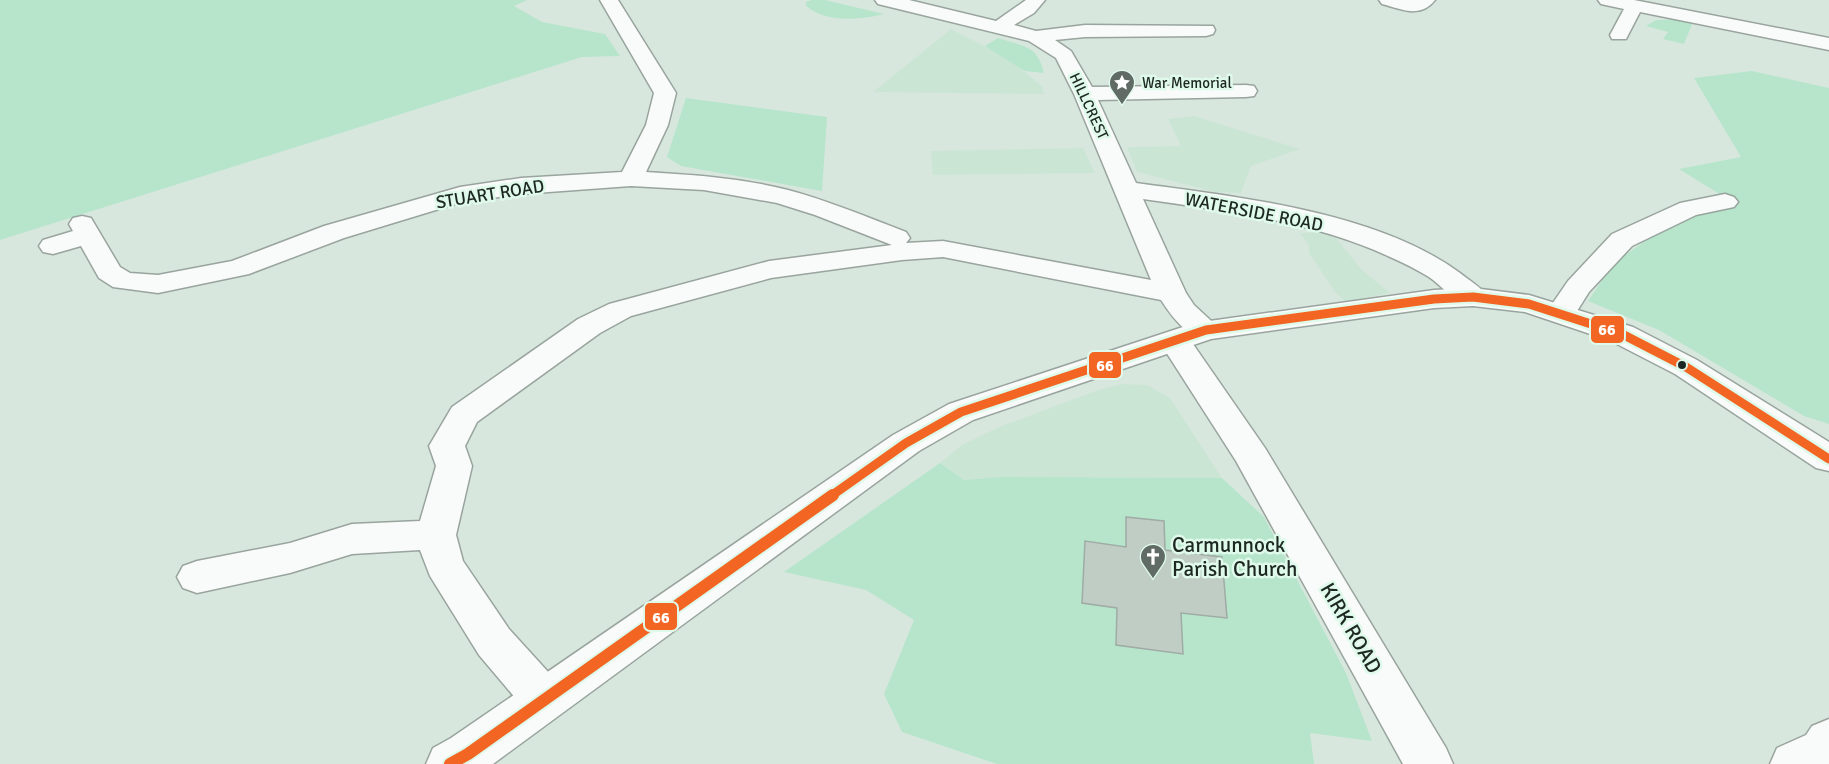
<svg xmlns="http://www.w3.org/2000/svg" width="1829" height="764" viewBox="0 0 1829 764" font-family="Signika,sans-serif">
  <style>
    .built { fill: #cbe5d5 }
    .green { fill: #b6e5cb }
    .building { fill: #c0cdc5; stroke: #9faba4; stroke-width: 1.5 }
    .lines { fill: none; stroke-linecap: round; stroke-linejoin: round }
    .minor-casing { stroke: #99a49e; stroke-width: 3 }
    .major-casing { stroke: #99a49e; stroke-width: 3 }
    .minor { fill: #f9fbfa; fill-rule: evenodd }
    .major { fill: #f9fbfa; fill-rule: evenodd }
    .bus-1-far1-casing { stroke: #dffaea; stroke-width: 14 }
    .bus-1-casing { stroke: #dffaea; stroke-width: 16 }
    .bus-1-far1 { stroke: #f26522; stroke-width: 9 }
    .bus-1 { stroke: #f26522; stroke-width: 12 }
    .bus-dot { fill: #1e2822; stroke: #dffaea; stroke-width: 2 }
    .labels { text-anchor: middle; dominant-baseline: central; stroke-width: 5; stroke-linejoin: round; paint-order: stroke }
    .far-poi-label { font-size: 15px; fill: #1e2822; stroke: #dffaea; text-anchor: start }
    .far-street-label { font-size: 15px; fill: #1e2822; stroke: #dffaea }
    .street-label { font-size: 18px; fill: #1e2822; stroke: #dffaea }
    .near-poi-label { font-size: 21px; fill: #1e2822; stroke: #dffaea; text-anchor: start }
    .near-street-label { font-size: 21px; fill: #1e2822; stroke: #dffaea }
    .line-badge { stroke: #dffaea; stroke-width: 2 }
    .badge-label { font-size: 16px; text-anchor: middle; font-weight: bold; fill: #fff }
  </style>
  <rect width="100%" height="100%" fill="#d8e7de"/>
  <path class="built" d="M 951,29 L 1006,57 L 1042,86 L 1044,94 L 873,92 Z
    M 1194,116 L 1300,149 L 1251,166 L 1241,193 L 1215,192 L 1137,172 L 1127,147 L 1181,146 L 1168,119 Z
    M 1083,148 L 1095,173 L 933,175 L 931,151 Z
    M 1321,232 L 1337,239 L 1361,269 L 1390,293 L 1346,302 L 1335,292 L 1309,253 L 1309,246 L 1300,233 Z
    M 1123,384 L 1147,385 L 1170,398 L 1222,478 L 1001,477 L 963,480 L 940,463 L 962,445 L 999,427 L 1098,390 Z"/>
  <path class="green" d="M 0,0 L 527,0 L 514,6 L 542,22 L 605,34 L 620,56 L 582,57 L 0,240 Z
    M 811,0 L 825,0 L 884,14 C 861,20 826,23 806,6 L 806,2 Z
    M 1678,19 L 1693,22 L 1684,44 L 1663,39 L 1668,32 L 1646,26 L 1656,20 Z
    M 998,38 C 1024,47 1037,44 1044,73 L 1025,71 L 985,46 Z
    M 1752,71 L 1829,88 L 1829,424 L 1804,416 L 1659,330 L 1588,301 L 1613,264 L 1663,228 L 1721,195 L 1679,169 L 1741,157 L 1694,78 Z
    M 686,98 L 827,117 L 822,191 L 681,166 L 667,157 Z
    M 940,463 L 964,480 L 1001,477 L 1222,478 L 1264,517 L 1346,673 L 1372,741 L 1310,733 L 1314,764 L 997,764 L 902,732 L 884,694 L 914,620 L 866,590 L 784,572 Z"/>
  <path class="building" d="M 1126,517 L 1164,521 L 1165,550 L 1222,557 L 1227,618 L 1181,613 L 1183,654 L 1116,645 L 1117,608 L 1082,603 L 1085,541 L 1126,547 Z"/>
  <g class="lines">
    <defs>
      <path id="minor" d="M 600,0 L 618,0 L 676,93 L 668,125 L 646,172 C 694,175 742,178 788,190 C 829,201 867,217 906,232 L 910,238 L 906,243 L 943,241 L 1151,280 L 1074,94 L 1056,58 L 1029,41 L 878,4 L 875,0 L 909,0 L 996,21 L 1026,0 L 1045,0 L 1034,13 L 1014,25 L 1036,31 L 1085,25 L 1213,26 L 1215,30 L 1213,34 L 1206,36 L 1085,37 L 1055,40 L 1071,51 L 1092,87 L 1246,85 L 1254,86 L 1257,91 L 1254,96 L 1246,97 L 1098,100 L 1136,183 C 1237,197 1376,211 1460,273 C 1470,281 1481,287 1488,297 L 1483,303 C 1477,305 1472,306 1466,304 C 1452,300 1441,285 1429,277 C 1416,269 1402,262 1388,256 C 1312,221 1226,211 1143,199 L 1186,293 L 1194,305 L 1221,330 L 1217,337 C 1191,343 1174,320 1161,300 L 943,257 L 902,260 L 771,278 L 631,316 L 600,333 L 477,422 L 465,446 L 472,466 L 456,535 L 463,561 L 509,629 L 560,685 L 567,699 L 560,713 L 544,719 L 528,713 L 479,655 L 430,576 L 420,550 L 352,554 L 290,573 L 197,593 L 183,588 L 177,577 L 183,566 L 197,561 L 290,543 L 352,524 L 420,521 L 436,466 L 429,446 L 452,407 L 578,319 L 609,304 L 769,261 L 892,245 L 815,215 L 777,203 L 704,190 L 631,186 L 521,194 L 462,202 L 344,238 L 249,274 L 158,293 L 113,287 L 99,278 L 81,246 L 53,254 L 43,252 L 39,246 L 43,240 L 73,231 L 69,224 L 73,218 L 82,216 L 91,218 L 120,267 L 130,273 L 158,275 L 232,261 L 324,226 L 460,187 L 521,178 L 622,172 L 646,125 L 654,93 Z
        M 1379,0 L 1435,0 C 1420,19 1401,9 1382,4 Z
        M 1598,0 L 1634,0 L 1829,38 L 1829,50 L 1640,12 L 1626,39 L 1612,39 L 1610,35 L 1624,9 L 1601,4 Z
        M 1725,194 L 1734,197 L 1738,202 L 1734,207 L 1696,215 L 1632,246 L 1589,292 L 1572,319 L 1561,322 L 1550,319 L 1546,313 L 1568,281 L 1612,234 L 1680,203 Z
        M 1175,332 L 1186,334 L 1265,448 L 1446,748 L 1453,764 L 1403,764 L 1236,461 L 1159,341 L 1164,334 Z
        M 1829,719 L 1829,764 L 1770,764 L 1777,748 L 1806,735 L 1812,726 Z"/>
      <path id="major" d="M 1473,288 L 1529,295 L 1633,327 L 1697,360 L 1829,442 L 1829,471 L 1816,468 L 1675,374 L 1611,341 L 1525,312 L 1473,306 L 1434,308 L 1211,339 L 973,420 L 919,451 L 493,764 L 426,764 L 433,748 L 451,738 L 893,435 L 949,404 L 1195,323 L 1434,290 Z"/>
    </defs>
    <use href="#minor" class="minor-casing"/>
    <use href="#major" class="major-casing"/>
    <use href="#minor" class="minor"/>
    <use href="#major" class="major"/>
    <defs>
      <path id="bus-1-far1" d="M 831,496 L 906,443 L 961,412 L 1206,330 L 1434,299 L 1473,297 L 1529,304 L 1622,334 L 1686,367 L 1829,459"/>
      <path id="bus-1" d="M 450,764 L 468,754 L 833,495"/>
    </defs>
    <use href="#bus-1-far1" class="bus-1-far1-casing"/>
    <use href="#bus-1" class="bus-1-casing"/>
    <use href="#bus-1-far1" class="bus-1-far1"/>
    <use href="#bus-1" class="bus-1"/>
  </g>
  <defs>
    <symbol id="sight-pin" viewBox="-11 -11 22 30"><path d="M0 17L-7.5 6A9.5 9.5 0 1 1 7.5 6Z" fill="#5f6b64" stroke="#dffaea"/><path d="M0-6L1.8-2.2L6-1.7L2.9 1.2L3.7 5.4L0 3.3L-3.7 5.4L-2.9 1.2L-6-1.7L-1.8-2.2Z" fill="#fff"/></symbol>
    <symbol id="church-pin" viewBox="-11 -11 22 30"><path d="M0 17L-7.5 6A9.5 9.5 0 1 1 7.5 6Z" fill="#5f6b64" stroke="#dffaea"/><path d="M-1.2-6h2.4v3.5h3.3v2.4h-3.3V6h-2.4V-.1h-3.3v-2.4h3.3Z" fill="#fff"/></symbol>
  </defs>
  <g fill-rule="evenodd">
    <use href="#sight-pin" x="1107" y="68" width="30" height="40"/>
    <use href="#church-pin" x="1138" y="542" width="30" height="40"/>
  </g>
  <circle class="bus-dot" cx="1682" cy="365" r="5"/>
  <g class="labels">
    <g class="far-poi-label">
      <text x="1142" y="83">War Memorial</text>
    </g>
    <g class="far-street-label">
      <text transform="translate(1089 106) rotate(65)">HILLCREST</text>
    </g>
    <g class="street-label">
      <text transform="translate(490 194) rotate(-9)">STUART ROAD</text>
      <text transform="translate(1254 212) rotate(11)">WATERSIDE ROAD</text>
    </g>
    <g class="near-poi-label">
      <text x="1172" y="545">Carmunnock<tspan x="1172" dy="24">Parish Church</tspan></text>
    </g>
    <g class="near-street-label">
      <text transform="translate(1351 628) rotate(60)">KIRK ROAD</text>
    </g>
  </g>
  <g class="line-badge">
    <rect x="1590" y="315" width="35" height="29" rx="6" fill="#f26522"/>
    <rect x="1088" y="351" width="34" height="28" rx="6" fill="#f26522"/>
    <rect x="644" y="602" width="34" height="29" rx="6" fill="#f26522"/>
  </g>
  <g class="badge-label">
    <text x="1607" y="335">66</text>
    <text x="1105" y="371">66</text>
    <text x="661" y="623">66</text>
  </g>
</svg>
